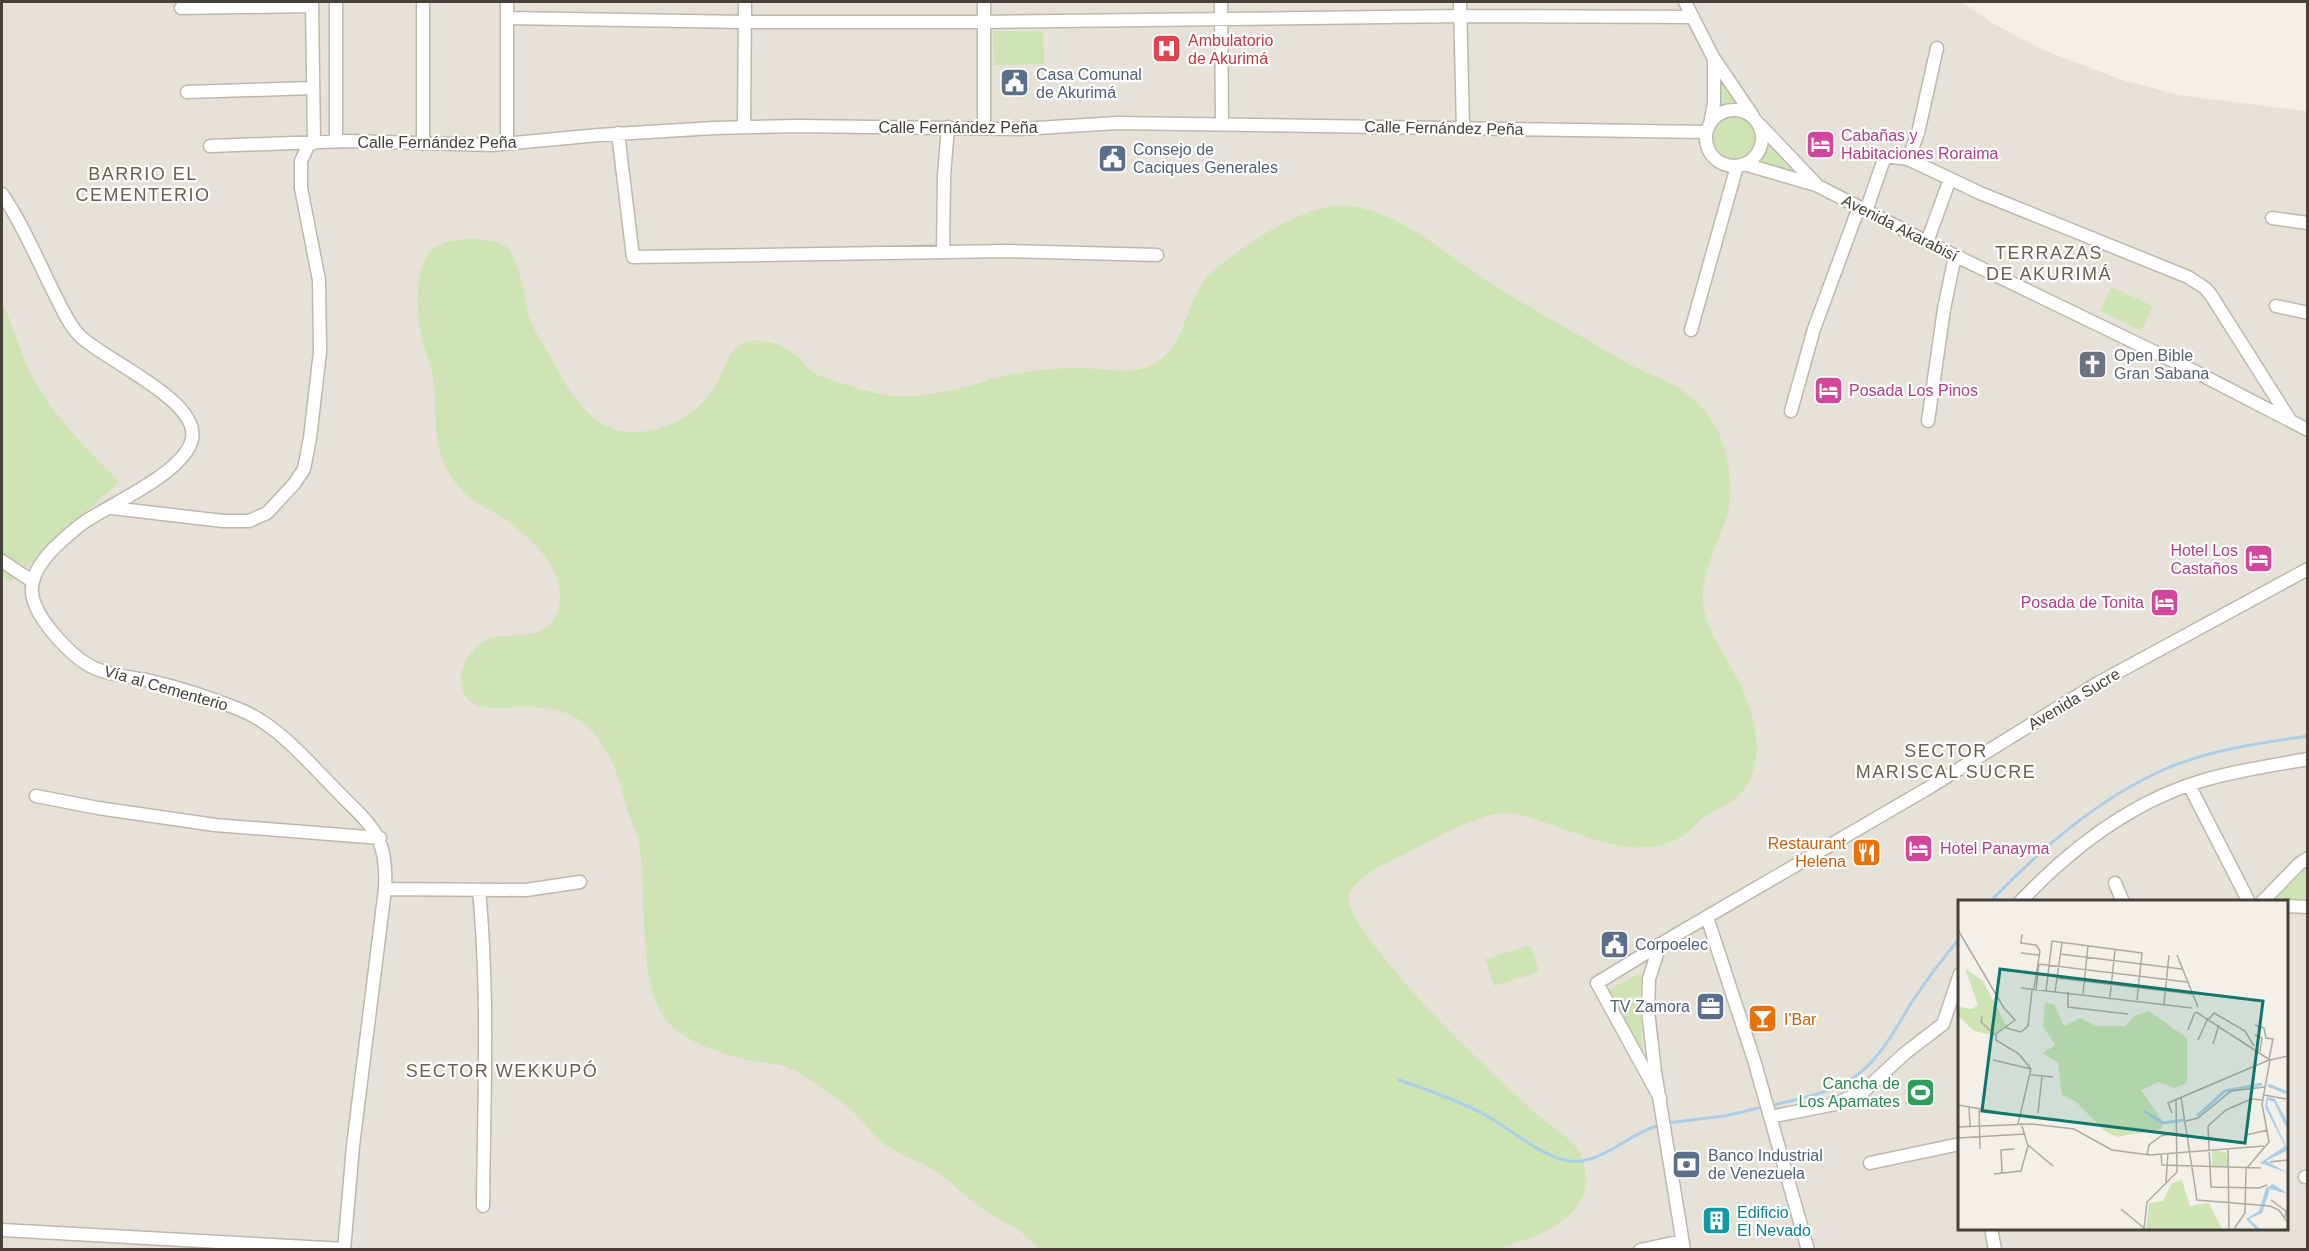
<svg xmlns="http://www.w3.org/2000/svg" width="2309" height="1251" viewBox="0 0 2309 1251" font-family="Helvetica,sans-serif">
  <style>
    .residential { fill: #e7e2d7; fill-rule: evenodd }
    .green { fill: #cee4b5 }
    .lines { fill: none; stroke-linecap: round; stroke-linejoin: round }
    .stream { stroke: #aacfeb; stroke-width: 3 }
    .minor-casing { stroke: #beb8ac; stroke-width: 15 }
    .minor { stroke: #fff; stroke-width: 12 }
    .labels { text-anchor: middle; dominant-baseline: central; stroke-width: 4.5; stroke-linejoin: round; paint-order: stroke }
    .health-label { font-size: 16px; fill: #be3a42; stroke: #fff; text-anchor: start }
    .service-label { font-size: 16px; fill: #4e5e75; stroke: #fff; text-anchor: start }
    .street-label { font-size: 16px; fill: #464138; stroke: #fff }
    .hotel-label { font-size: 16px; fill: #b23c85; stroke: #fff; text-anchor: start }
    .worship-label { font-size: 16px; fill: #5b616d; stroke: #fff; text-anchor: start }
    .food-label { font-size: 16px; fill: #c56008; stroke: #fff; text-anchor: end }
    .leisure-label { font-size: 16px; fill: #27864d; stroke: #fff; text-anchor: end }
    .culture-label { font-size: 16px; fill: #0d838f; stroke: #fff; text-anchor: start }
    .neighbourhood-label { font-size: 18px; letter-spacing: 1.5px; fill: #685f50; stroke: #fff }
    .inset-river { fill: none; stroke: #aacfeb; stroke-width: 3 }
    .inset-road { fill: none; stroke: #aeaaa2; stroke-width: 1.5 }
    .view { fill: #0f766e; fill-opacity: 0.15; stroke: #0f766e; stroke-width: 3 }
    .inset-edge { fill: none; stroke: #464138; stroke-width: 3 }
  </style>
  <rect width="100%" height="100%" fill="#f3f0e9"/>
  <path class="residential" d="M 2,2 L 1962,2 L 1992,23 L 2041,49 L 2119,79 L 2178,95 L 2307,111 L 2307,1249 L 2,1250 ZM 1960,902 L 2286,902 L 2286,1228 L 1960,1228 Z"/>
  <path class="green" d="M 993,31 L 1043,31 L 1044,64 L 994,65 Z
    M 1718,73 L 1741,108 L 1729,106 L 1718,110 Z
    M1713 138a22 22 0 1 1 44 0a22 22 0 1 1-44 0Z
    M 1769,144 L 1792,164 L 1798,173 L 1760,162 Z
    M 1337,205 C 1398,207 1440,251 1488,282 C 1519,301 1550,319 1582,337 C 1600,347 1618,359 1637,368 C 1653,376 1669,381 1683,391 C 1710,409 1726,439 1729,471 C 1731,489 1731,504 1725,521 C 1716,548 1702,572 1703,601 C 1705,628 1724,654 1736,676 C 1755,710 1770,765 1738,796 C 1729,805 1716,809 1706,816 C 1697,822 1690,832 1681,837 C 1633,864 1580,832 1534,819 C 1523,816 1514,812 1502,813 C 1494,813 1486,816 1478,819 C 1453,827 1432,840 1409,852 C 1388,863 1359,873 1348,896 C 1351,919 1368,936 1381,954 C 1426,1012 1480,1061 1533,1111 C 1546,1123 1572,1137 1580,1153 C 1607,1214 1537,1239 1491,1250 L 1040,1249 C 1036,1246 1025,1235 1021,1232 C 1007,1222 990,1215 976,1204 C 962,1194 951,1181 936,1171 C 918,1160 895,1154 879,1140 C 869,1131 862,1119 852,1111 C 836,1097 817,1084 799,1073 C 784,1063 766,1063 749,1060 C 722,1054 686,1043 667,1021 C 636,985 648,889 639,843 C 638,838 632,822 630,818 C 623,797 619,775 609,756 C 599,737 584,718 563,712 C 552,708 536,707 524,707 C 500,707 465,717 461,681 C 460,671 464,664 469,656 C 474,649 480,643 488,639 C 504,633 524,638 540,631 C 562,622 563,595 556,575 C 547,553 523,531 503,518 C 483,506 466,499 452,478 C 429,442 439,415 433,377 C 431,364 425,352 422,339 C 417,317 413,268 431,251 C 439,242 455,240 467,239 C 478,239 496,240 505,246 C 522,260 523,300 530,320 C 535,332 543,343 549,354 C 575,405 603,450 668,425 C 689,417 706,403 717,383 C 725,368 728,348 746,342 C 762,337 784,345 796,355 C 802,360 807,368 814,373 C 823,379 864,390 876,393 C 918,403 964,387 1004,376 C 1024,371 1048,369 1069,368 C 1095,366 1123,376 1147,367 C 1184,354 1184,309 1203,282 C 1210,271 1222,264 1232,256 C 1265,232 1297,212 1337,205 Z
    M 2111,287 L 2153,306 L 2141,331 L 2100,311 Z
    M 2,303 C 15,327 20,355 33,379 C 55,418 89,450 119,482 L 10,582 L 2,576 Z
    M 2307,865 L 2307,901 L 2278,901 L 2277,897 L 2280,893 Z
    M 1531,945 L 1539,972 L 1494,986 L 1485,959 Z
    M 1641,973 L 1640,1004 L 1643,1052 L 1608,990 Z"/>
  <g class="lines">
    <path class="stream" d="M 1990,902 C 2042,848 2096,800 2165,769 C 2209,750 2260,743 2308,736
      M 1399,1080 C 1426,1089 1454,1099 1480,1112 C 1508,1126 1549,1166 1582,1161 C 1608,1157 1633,1132 1660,1125
      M 1770,1106 C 1796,1099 1830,1094 1853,1078 C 1879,1061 1894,1031 1910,1005 C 1925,982 1942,959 1960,938
      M 1667,1123 L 1724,1116 L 1763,1107"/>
    <defs>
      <path id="minor" d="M 312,2 L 314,143
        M 336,2 L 336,142
        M 984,2 L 984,128
        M 1221,2 L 1222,123
        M 1460,2 L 1463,128
        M 1685,2 L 1713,57 L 1753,116
        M 181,8 L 312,6
        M 507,18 L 745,22 L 984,22 L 1461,16 L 1693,17
        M 187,92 L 313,88
        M1706 138a28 28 0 1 1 56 0a28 28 0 1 1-56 0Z
        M 1710,124 L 1714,103 L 1714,61
        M 1760,125 L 1816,184
        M 744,127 L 745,2
        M 618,133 L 633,257 L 1006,251 L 1157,255
        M 507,143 L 507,2
        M 423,144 L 423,2
        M 210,146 L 346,141 L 492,145 L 599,135 L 714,128 L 798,126 L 1021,129 L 1117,123 L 1706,132
        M 1908,159 L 1918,133 L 1937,48
        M 1744,164 L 1816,185 L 1927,242 L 2194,371 L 2308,430
        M 2,194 C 22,223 37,259 53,291 C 61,306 68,324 80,336 C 104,360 200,400 192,439 C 185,472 113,503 86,521 C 75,528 64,539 54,548 C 23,580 26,601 54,634 C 65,647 79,661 94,668 C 112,676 132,677 151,681 C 181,688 212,698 241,710 C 279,726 308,762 337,791 C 372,827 388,835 385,889 L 353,1146 L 344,1250
        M 1866,211 L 1885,156 L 1908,159 L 1980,193 L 2188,277 L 2205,288 L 2211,295 L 2290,420
        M 2272,218 L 2308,223
        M 1927,242 L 1950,179
        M 943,252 L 944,176 L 948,127
        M 2276,306 L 2308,313
        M 1691,330 L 1737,166
        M 1791,411 L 1814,329 L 1859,207
        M 1928,421 L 1944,309 L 1955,256
        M 112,508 L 223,521 L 249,521 L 267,513 L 294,484 L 304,469 L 310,438 L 320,352 L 319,280 L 301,188 L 301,161 L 309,144
        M 2,561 L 32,581
        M 2189,785 L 2249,902
        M 36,796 L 98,808 L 215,825 L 380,838
        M 2115,883 L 2123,902
        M 385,889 L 526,890 L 580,882
        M 479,890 C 489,995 484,1100 483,1206
        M 2020,902 C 2072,847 2135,799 2208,779 C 2240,770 2274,765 2308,759
        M 2262,902 L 2299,864 L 2308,858
        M 2286,906 L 2308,907
        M 1707,917 L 1754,1060 L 1808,1250
        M 1660,944 L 1649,979 L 1648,1011 L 1655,1072 L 1684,1250
        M 1660,1098 L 1597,983 L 1674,936 L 1930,787 L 2098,683 L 2308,569
        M 1770,1117 L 1835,1104 L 1864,1091 L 1904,1054 L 1943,1024 L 1960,974
        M 1870,1163 L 1960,1144
        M 2305,1177 L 2308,1176
        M 1991,1228 L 1995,1250
        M 2,1230 L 344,1249
        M 1640,1250 L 1682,1241"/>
    </defs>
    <use href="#minor" class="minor-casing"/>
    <use href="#minor" class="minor"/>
  </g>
  <defs>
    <symbol id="hospital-square" viewBox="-11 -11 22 22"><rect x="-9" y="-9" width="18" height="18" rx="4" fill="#e0444e" stroke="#fff"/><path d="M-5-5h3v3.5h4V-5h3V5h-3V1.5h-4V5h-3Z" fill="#fff"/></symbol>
    <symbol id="civic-square" viewBox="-11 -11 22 22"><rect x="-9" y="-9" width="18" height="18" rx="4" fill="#5c6f8a" stroke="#fff"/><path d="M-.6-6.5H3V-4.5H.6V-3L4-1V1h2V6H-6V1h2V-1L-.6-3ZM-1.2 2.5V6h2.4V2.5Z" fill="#fff"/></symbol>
    <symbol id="hotel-square" viewBox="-11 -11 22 22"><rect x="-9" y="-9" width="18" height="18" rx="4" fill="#d1479c" stroke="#fff"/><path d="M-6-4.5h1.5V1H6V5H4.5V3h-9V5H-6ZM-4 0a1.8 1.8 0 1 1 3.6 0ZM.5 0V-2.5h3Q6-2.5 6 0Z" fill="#fff"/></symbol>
    <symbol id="church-square" viewBox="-11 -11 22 22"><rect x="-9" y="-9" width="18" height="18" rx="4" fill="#6b7280" stroke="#fff"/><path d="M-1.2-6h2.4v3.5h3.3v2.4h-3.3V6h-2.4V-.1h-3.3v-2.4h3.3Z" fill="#fff"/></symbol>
    <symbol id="restaurant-square" viewBox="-11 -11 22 22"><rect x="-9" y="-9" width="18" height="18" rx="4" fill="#e8710a" stroke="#fff"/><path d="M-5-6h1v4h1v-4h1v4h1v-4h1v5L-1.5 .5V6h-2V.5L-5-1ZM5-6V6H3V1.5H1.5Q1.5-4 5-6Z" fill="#fff"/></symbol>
    <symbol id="office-square" viewBox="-11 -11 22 22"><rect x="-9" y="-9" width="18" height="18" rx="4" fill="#5c6f8a" stroke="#fff"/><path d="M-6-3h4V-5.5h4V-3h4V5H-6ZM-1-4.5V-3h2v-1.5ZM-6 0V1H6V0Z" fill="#fff"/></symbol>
    <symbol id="bar-square" viewBox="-11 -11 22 22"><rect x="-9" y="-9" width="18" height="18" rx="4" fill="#e8710a" stroke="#fff"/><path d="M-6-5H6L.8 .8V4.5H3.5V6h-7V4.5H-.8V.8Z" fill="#fff"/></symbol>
    <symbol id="stadium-square" viewBox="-11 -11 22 22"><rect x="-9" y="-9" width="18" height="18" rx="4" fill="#2e9e5b" stroke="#fff"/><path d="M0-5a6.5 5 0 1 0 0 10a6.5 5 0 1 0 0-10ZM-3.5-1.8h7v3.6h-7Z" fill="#fff"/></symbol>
    <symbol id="bank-square" viewBox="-11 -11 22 22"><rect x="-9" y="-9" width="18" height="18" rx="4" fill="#5c6f8a" stroke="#fff"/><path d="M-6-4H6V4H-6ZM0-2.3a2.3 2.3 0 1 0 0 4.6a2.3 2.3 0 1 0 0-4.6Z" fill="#fff"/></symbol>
    <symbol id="building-square" viewBox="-11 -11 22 22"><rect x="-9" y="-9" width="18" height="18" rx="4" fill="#0f9aa8" stroke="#fff"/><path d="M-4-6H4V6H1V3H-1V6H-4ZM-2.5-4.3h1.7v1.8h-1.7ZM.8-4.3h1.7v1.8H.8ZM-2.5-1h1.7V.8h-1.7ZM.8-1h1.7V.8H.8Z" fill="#fff"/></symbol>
  </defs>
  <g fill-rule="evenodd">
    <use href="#hospital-square" x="1150" y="32" width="33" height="33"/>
    <use href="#civic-square" x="998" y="66" width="33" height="33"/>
    <use href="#hotel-square" x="1804" y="128" width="33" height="33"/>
    <use href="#civic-square" x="1096" y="142" width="33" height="33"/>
    <use href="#church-square" x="2076" y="348" width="33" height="33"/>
    <use href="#hotel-square" x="1812" y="374" width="33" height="33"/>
    <use href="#hotel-square" x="2242" y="542" width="33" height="33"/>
    <use href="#hotel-square" x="2148" y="586" width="33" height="33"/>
    <use href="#hotel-square" x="1902" y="832" width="33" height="33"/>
    <use href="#restaurant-square" x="1850" y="836" width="33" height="33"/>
    <use href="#civic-square" x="1598" y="928" width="33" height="33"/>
    <use href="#office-square" x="1694" y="990" width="33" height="33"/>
    <use href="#bar-square" x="1746" y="1002" width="33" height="33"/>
    <use href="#stadium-square" x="1904" y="1076" width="33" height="33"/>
    <use href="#bank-square" x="1670" y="1148" width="33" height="33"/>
    <use href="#building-square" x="1700" y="1204" width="33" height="33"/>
  </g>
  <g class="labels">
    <g class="health-label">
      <text x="1188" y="40">Ambulatorio<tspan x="1188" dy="18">de Akurimá</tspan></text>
    </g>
    <g class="service-label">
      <text x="1036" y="74">Casa Comunal<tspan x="1036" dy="18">de Akurimá</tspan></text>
      <text x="1133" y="149">Consejo de<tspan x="1133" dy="18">Caciques Generales</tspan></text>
      <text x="1635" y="944">Corpoelec</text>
      <text x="1690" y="1006" text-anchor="end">TV Zamora</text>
      <text x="1708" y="1155">Banco Industrial<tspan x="1708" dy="18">de Venezuela</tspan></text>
    </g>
    <g class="street-label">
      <text x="958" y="127">Calle Fernández Peña</text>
      <text transform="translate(1444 128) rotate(1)">Calle Fernández Peña</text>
      <text x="437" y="142">Calle Fernández Peña</text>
      <text transform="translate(1900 228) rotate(27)">Avenida Akarabisí</text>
      <text transform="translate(166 688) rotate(16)">Vía al Cementerio</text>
      <text transform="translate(2074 699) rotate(-31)">Avenida Sucre</text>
    </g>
    <g class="hotel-label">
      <text x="1841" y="135">Cabañas y<tspan x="1841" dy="18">Habitaciones Roraima</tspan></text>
      <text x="1849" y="390">Posada Los Pinos</text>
      <text x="2238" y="550" text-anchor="end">Hotel Los<tspan x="2238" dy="18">Castaños</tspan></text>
      <text x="2144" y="602" text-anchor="end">Posada de Tonita</text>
      <text x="1940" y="848">Hotel Panayma</text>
    </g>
    <g class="worship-label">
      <text x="2114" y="355">Open Bible<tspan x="2114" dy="18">Gran Sabana</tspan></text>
    </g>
    <g class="food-label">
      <text x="1846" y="843">Restaurant<tspan x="1846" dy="18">Helena</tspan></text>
      <text x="1784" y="1019" text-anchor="start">I'Bar</text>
    </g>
    <g class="leisure-label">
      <text x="1900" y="1083">Cancha de<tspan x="1900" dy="18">Los Apamates</tspan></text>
    </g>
    <g class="culture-label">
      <text x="1737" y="1212">Edificio<tspan x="1737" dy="18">El Nevado</tspan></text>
    </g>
    <g class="neighbourhood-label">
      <text x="143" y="174">BARRIO EL<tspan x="143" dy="21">CEMENTERIO</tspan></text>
      <text x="2049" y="253">TERRAZAS<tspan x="2049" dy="21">DE AKURIMÁ</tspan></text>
      <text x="1946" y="751">SECTOR<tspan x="1946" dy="21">MARISCAL SUCRE</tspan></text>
      <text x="502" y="1071">SECTOR WEKKUPÓ</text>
    </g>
  </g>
  <g transform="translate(1958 900)">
    <rect width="330" height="330" fill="#f3f0e9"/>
    <path d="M 7,68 L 25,81 L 48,125 L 35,135 L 16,131 L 0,116 L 1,107 L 14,109 L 20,105 ZM 87,103 L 96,104 L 106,126 L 123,118 L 138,126 L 167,126 L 176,116 L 191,111 L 229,138 L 229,183 L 217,188 L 201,182 L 183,190 L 205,222 L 203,229 L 159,237 L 147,231 L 117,201 L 104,195 L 100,163 L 85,153 L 97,145 L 85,126 ZM 254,250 L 268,252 L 270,266 L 254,266 ZM 224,280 L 232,306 L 251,303 L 264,329 L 188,329 L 191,303 L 205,301 L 214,283 Z" fill="#cee4b5"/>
    <path d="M 309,197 L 317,199 L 330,223 L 328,227 L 316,202 L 310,200 L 309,205 L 330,250 L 308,261 L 330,273 L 302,263 L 327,246 L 307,207 ZM 315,284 L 330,294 L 312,289 L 304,313 L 291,319 L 302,329 L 298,329 L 288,319 L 301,311 L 308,288 Z" fill="#aacfeb"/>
    <path class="inset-river" d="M 310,185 L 330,193M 186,211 L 205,223 L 226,220M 239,216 L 267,191 L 304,184"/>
    <path class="inset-road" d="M 0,30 L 46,108 L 57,120 L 38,134 L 38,140 L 61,154 L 73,169M 64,34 L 63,43 L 78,45 L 82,51 L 76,88M 63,53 L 81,55M 102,54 L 224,69M 219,55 L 240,107M 99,78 L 234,94M 63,88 L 234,108M 78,90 L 81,64 L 229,82M 88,91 L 94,41 L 184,53 L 179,100M 97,92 L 104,43M 110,92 L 110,107 L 170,114M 125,94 L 130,46M 152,97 L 157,50M 206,104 L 211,55M 238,112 L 312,160M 24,116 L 23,122 L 37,135M 251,119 L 256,113 L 287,131 L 296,146M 297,125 L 306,128 L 308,138 L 315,139 L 311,159M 48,128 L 63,132 L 70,126 L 74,90M 230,130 L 237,112M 297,135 L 304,138 L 302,152M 240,140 L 250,118M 255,144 L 261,125M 35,160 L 73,169M 73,175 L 95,177M 306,195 L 328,199M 223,197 L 239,300 L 312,306 L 321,310 L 330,323M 0,205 L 63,216M 11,206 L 12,226M 21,208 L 22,249M 80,213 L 84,177M 214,213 L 210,203 L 311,160M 228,221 L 240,218 L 273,191 L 307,187M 60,224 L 73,169M 250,226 L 253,287 L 301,288 L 309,285M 250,226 L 268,210 L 293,199 L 305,200M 0,227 L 73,224 L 116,229 L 154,250 L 192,255 L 306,246M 288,235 L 310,230M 0,238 L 67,234M 70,245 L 95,266M 270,249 L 271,329M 203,254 L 204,265 L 303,268M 189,255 L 191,245 L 203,236 L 216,233M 312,262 L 330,260M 44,273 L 43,250 L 56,249M 36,274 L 63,271 L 70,246 L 63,223M 208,282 L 210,253M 313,300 L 328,311 L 327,317M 163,309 L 186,328M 186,329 L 189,302 L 219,272 L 218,199M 276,329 L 287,313 L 288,269 L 311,242 L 304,204 L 312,160 L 330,156"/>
    <path class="view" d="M 42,69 L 305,101 L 287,243 L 24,211 Z"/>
    <rect width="330" height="330" class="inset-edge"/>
  </g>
  <rect width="2309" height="1251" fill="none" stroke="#464138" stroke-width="6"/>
</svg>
